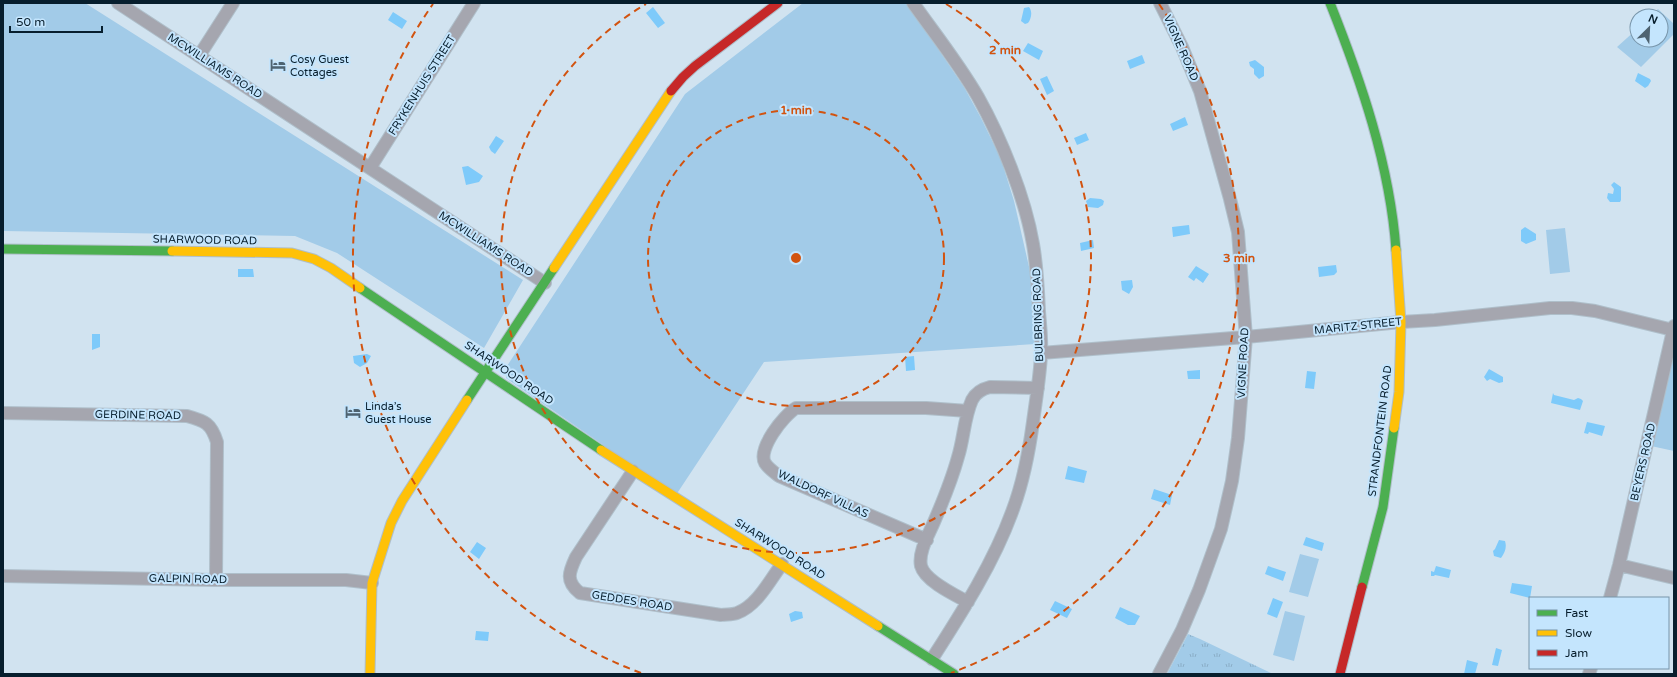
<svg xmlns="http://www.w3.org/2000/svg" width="1677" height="677" viewBox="0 0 1677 677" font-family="'Varela Round',sans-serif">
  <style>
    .grass { fill: url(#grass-tufts) }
    .park { fill: #a2cbe8 }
    .water { fill: #7ecafa }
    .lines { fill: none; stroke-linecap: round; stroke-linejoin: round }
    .street-casing { stroke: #afbfca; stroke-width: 14 }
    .fast-casing { stroke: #afbfca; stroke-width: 11 }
    .slow-casing { stroke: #afbfca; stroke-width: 11 }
    .jam-casing { stroke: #afbfca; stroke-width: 11 }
    .street { stroke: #a5a6af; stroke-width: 12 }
    .fast { stroke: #4caf50; stroke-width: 9 }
    .slow { stroke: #ffc107; stroke-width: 9 }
    .jam { stroke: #c62828; stroke-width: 9 }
    .ring { fill: none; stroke: #d2530f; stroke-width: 2; stroke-dasharray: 7 5 }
    .labels { text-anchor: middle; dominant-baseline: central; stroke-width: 4; stroke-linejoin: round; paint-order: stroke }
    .street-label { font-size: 11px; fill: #071e2d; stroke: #c4e5fd }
    .poi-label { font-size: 11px; fill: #071e2d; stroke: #c4e5fd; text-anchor: start }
    .centre { fill: #d2530f; stroke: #c4e5fd; stroke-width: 2 }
    .ring-label { font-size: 12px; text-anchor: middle; font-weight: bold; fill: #d2530f; stroke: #c4e5fd; stroke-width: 4; stroke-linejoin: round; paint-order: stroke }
  </style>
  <defs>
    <pattern id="grass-tufts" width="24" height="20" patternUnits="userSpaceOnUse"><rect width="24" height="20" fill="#a2cbe8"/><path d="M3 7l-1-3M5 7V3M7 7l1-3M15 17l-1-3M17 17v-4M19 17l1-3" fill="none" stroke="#8aaec7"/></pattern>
  </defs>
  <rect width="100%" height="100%" fill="#d1e3f0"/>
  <path class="grass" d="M 1188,634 L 1200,639 L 1273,674 L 1167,674 Z"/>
  <path class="park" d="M 3,3 L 85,3 L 523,280 L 484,348 L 337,253 L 295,236 L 3,231 Z
    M 803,3 L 907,3 L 964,87 L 981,118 L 1001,159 L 1014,201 L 1032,280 L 1035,344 L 764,362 L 676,495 L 506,378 L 507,366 L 685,94 Z
    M 1658,9 L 1674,24 L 1674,34 L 1641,67 L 1617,47 L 1637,29 L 1637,40 L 1661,40 L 1661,16 L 1651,16 Z
    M 1565,228 L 1570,272 L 1550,274 L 1546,230 Z
    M 1674,352 L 1674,451 L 1651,446 Z
    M 1300,554 L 1319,559 L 1308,597 L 1289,592 Z
    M 1285,611 L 1305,616 L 1294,661 L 1273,655 Z"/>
  <path class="water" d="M 653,7 L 665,23 L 658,28 L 646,13 Z
    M 1029,7 C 1033,12 1031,19 1028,23 L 1025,24 L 1021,21 L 1024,8 Z
    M 393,12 L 407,21 L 402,29 L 388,20 Z
    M 1028,43 L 1043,51 L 1039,60 L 1023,51 Z
    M 1142,55 L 1145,63 L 1130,69 L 1127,61 Z
    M 1255,60 L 1264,67 L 1264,76 L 1259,79 L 1254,74 L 1254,69 L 1250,66 L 1249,62 Z
    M 1638,73 L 1650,79 L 1651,81 L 1648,86 L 1645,88 L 1635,81 Z
    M 1047,76 L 1054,91 L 1047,95 L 1040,79 Z
    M 1185,117 L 1188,125 L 1173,131 L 1170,124 Z
    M 1086,133 L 1089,140 L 1077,145 L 1074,138 Z
    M 496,136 L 504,141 L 495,154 L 491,151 L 489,147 Z
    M 468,166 L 483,176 L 479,182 L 466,185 L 462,167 Z
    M 1614,182 L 1621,187 L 1621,200 L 1620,202 L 1610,202 L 1607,198 L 1608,193 L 1613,194 L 1614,189 L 1611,185 Z
    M 1090,198 L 1101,199 L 1104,201 L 1103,205 L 1098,208 L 1088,207 L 1086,201 Z
    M 1189,225 L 1190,234 L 1173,237 L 1172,227 Z
    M 1525,227 L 1536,234 L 1536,240 L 1526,244 L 1521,241 L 1521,230 Z
    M 1093,240 L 1094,248 L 1081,251 L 1080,243 Z
    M 1336,265 L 1337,272 L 1334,275 L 1319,277 L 1318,267 Z
    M 1196,266 L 1209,274 L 1203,283 L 1196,278 L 1194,281 L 1188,277 Z
    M 238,269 L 253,269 L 254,277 L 238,277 Z
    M 1132,280 L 1133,287 L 1129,294 L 1122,290 L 1121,281 Z
    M 92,334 L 100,334 L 100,347 L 92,350 Z
    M 367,354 L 371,356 L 367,363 L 360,367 L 354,363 L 353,356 Z
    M 914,356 L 915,370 L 906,371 L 905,357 Z
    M 1489,369 L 1503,377 L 1503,382 L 1499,383 L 1490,379 L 1487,381 L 1484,377 Z
    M 1200,370 L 1200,379 L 1188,379 L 1187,371 Z
    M 1307,371 L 1316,372 L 1314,389 L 1305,388 Z
    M 1553,393 L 1554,395 L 1574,400 L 1578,398 L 1581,399 L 1583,401 L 1580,410 L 1551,403 Z
    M 1587,422 L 1605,426 L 1602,436 L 1589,432 L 1588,434 L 1584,433 Z
    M 1068,466 L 1087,471 L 1084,483 L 1065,479 Z
    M 1154,489 L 1172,495 L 1170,505 L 1151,499 Z
    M 1306,537 L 1324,543 L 1322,551 L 1303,545 Z
    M 1499,540 L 1505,541 C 1507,547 1505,553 1501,558 L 1494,556 L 1493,551 L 1495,549 Z
    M 477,542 L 486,548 L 479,559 L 470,552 Z
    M 1268,566 L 1286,572 L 1283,581 L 1265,574 Z
    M 1436,566 L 1451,570 L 1449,578 L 1435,575 L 1434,576 L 1431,576 L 1431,571 L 1434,572 Z
    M 1512,583 L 1532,586 L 1530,598 L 1510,593 Z
    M 1273,598 L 1283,602 L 1277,618 L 1267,614 Z
    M 1055,601 L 1072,609 L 1067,618 L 1050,610 Z
    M 1120,607 L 1140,616 L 1135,625 L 1128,625 L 1115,618 Z
    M 795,611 L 802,612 L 803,618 L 791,622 L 789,614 Z
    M 476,631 L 489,632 L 488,641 L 475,640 Z
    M 1496,648 L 1502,650 L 1498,666 L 1492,665 Z
    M 1467,660 L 1478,663 L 1475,674 L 1464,674 Z"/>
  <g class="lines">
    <defs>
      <path id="street" d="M 118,3 L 545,283
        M 913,3 C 935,34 959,64 978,97 C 1001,138 1025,197 1033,244 C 1037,266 1038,289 1039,311 C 1040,325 1042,340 1041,354 C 1040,377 1036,399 1033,422 C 1029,452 1023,483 1012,512 C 993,564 962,612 932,659
        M 199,56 L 233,3
        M 370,168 L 474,3
        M 1041,353 L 1246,337 L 1401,322 L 1435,320 L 1550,308 L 1572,308 L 1595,311 L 1673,330
        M 3,413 L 187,416 C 205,421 211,423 217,442 L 216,580
        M 633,471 L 576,557 C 569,572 565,581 580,593 L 721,615 C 726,614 732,615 737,613 C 757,606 770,580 782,564
        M 927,540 L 779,476 C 775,473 768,468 765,463 C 757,449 784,415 796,408 L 926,408 L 968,411
        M 1619,565 L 1674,578
        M 3,576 L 216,580 L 346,580 L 372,583
        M 1610,598 L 1619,565 L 1674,326
        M 968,602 C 955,595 925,581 921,566 C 918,552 929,534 934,522 C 943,501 952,479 958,457 C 964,438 964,418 972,400 C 976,392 982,389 990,387 L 1038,388
        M 1159,674 L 1182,630 L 1199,590 L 1221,529 L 1232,481 L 1238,438 L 1246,337 L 1238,232 L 1230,199 L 1200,91 L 1182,47 L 1160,3
        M 1589,674 L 1591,668"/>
      <path id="fast" d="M 1330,3 C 1361,81 1390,165 1396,250
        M 3,249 L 172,251
        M 360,288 L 601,450
        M 467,400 L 554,268
        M 1362,587 L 1383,507 L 1394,428
        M 878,626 L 954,674"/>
      <path id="slow" d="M 172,251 L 292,253 L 314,259 L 331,268 L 360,288
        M 554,268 L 671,91
        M 1394,428 L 1399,392 L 1401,322 L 1396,250
        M 601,450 L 878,626
        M 370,674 L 372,583 L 391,523 L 402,501 L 467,400"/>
      <path id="jam" d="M 671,91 L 683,77 L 695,66 L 778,3
        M 1340,674 L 1362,587"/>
    </defs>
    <use href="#street" class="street-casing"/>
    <use href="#fast" class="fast-casing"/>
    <use href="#slow" class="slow-casing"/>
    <use href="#jam" class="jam-casing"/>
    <use href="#street" class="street"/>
    <use href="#fast" class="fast"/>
    <use href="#slow" class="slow"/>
    <use href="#jam" class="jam"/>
  </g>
  <g class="ring">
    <circle cx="796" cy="258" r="148"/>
    <path d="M946 4A295 295 0 1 1 646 4"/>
    <path d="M641 673A443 443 0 0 1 433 4M1159 4A443 443 0 0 1 951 673"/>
  </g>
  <defs>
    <symbol id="hotel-bare" viewBox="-9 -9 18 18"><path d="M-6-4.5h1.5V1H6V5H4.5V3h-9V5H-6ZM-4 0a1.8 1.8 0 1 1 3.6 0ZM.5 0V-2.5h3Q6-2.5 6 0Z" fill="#4e6371" stroke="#c4e5fd" stroke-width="2.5" paint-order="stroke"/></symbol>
  </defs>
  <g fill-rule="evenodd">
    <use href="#hotel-bare" x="267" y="54" width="22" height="22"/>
    <use href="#hotel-bare" x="342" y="401" width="22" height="22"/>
  </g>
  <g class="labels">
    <g class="street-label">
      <text transform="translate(1181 48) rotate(66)">VIGNE ROAD</text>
      <text transform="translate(215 66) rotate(33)">MCWILLIAMS ROAD</text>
      <text transform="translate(422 85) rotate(-58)">FRYKENHUIS STREET</text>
      <text transform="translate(205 240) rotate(1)">SHARWOOD ROAD</text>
      <text transform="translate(486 244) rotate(33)">MCWILLIAMS ROAD</text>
      <text transform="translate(1038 315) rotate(-92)">BULBRING ROAD</text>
      <text transform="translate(1358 326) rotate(-6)">MARITZ STREET</text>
      <text transform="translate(1243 363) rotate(-87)">VIGNE ROAD</text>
      <text transform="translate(509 373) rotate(34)">SHARWOOD ROAD</text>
      <text transform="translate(138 415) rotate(1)">GERDINE ROAD</text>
      <text transform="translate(1380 431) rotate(-83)">STRANDFONTEIN ROAD</text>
      <text transform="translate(1643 462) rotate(-77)">BEYERS ROAD</text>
      <text transform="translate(823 494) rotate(25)">WALDORF VILLAS</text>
      <text transform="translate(780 549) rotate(32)">SHARWOOD ROAD</text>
      <text transform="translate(188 579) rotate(1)">GALPIN ROAD</text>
      <text transform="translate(632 601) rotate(9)">GEDDES ROAD</text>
    </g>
    <g class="poi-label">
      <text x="290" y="59">Cosy Guest<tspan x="290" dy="13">Cottages</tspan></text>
      <text x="365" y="406">Linda’s<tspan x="365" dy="13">Guest House</tspan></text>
    </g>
  </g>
  <circle cx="796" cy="258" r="6" class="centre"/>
  <g class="ring-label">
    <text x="1005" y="54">2 min</text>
    <text x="796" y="114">1 min</text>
    <text x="1239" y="262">3 min</text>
  </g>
  <rect width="1677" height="677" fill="none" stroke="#071e2d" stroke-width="8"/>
  <rect x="1529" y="597" width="140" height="72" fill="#c4e5fd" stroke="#7895aa"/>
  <rect x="1537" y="610" width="20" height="6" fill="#4caf50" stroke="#7895aa"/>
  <text x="1565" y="617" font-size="12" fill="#071e2d">Fast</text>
  <rect x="1537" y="630" width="20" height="6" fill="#ffc107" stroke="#7895aa"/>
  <text x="1565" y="637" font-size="12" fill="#071e2d">Slow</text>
  <rect x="1537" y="650" width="20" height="6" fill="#c62828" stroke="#7895aa"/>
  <text x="1565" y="657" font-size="12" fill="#071e2d">Jam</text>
  <g transform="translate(1649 28) rotate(24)"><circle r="19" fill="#c4e5fd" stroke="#7895aa"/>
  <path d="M0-3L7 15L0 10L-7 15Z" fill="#4e6371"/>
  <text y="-6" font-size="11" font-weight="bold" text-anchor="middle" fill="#071e2d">N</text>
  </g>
  <path d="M10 26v6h92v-6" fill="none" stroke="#071e2d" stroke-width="2"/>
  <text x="16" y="26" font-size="12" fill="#071e2d" stroke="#c4e5fd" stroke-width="3" paint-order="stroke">50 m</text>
</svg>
